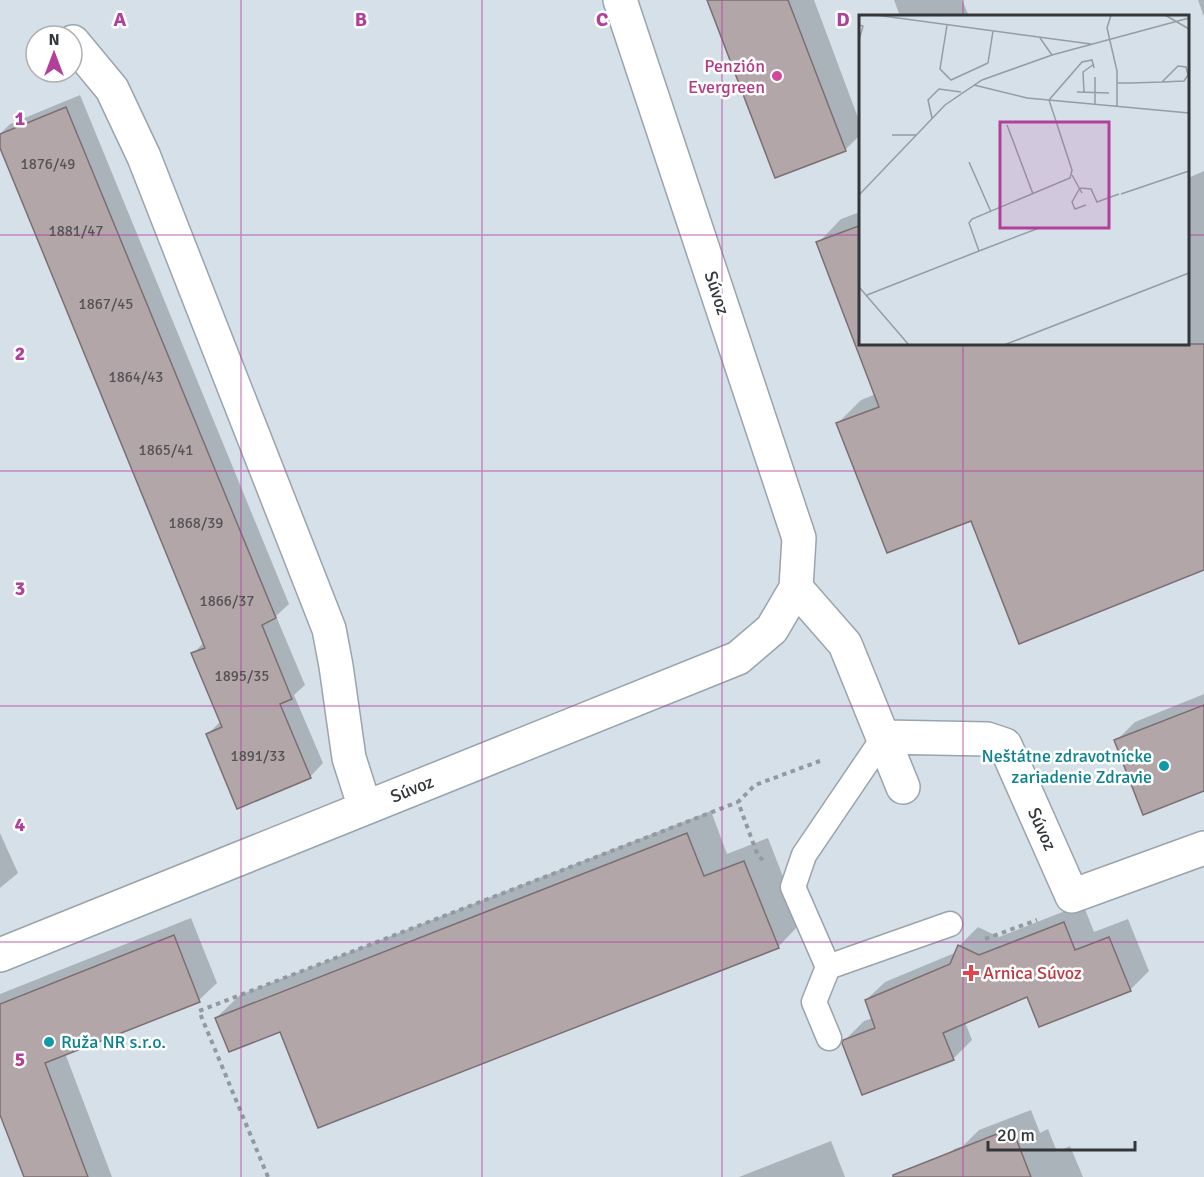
<svg xmlns="http://www.w3.org/2000/svg" width="1204" height="1177" viewBox="0 0 1204 1177" font-family="Signika,sans-serif">
  <style>
    .shadow { fill: #0003 }
    .building { fill: #b3a6a9; stroke: #7b6f72; stroke-width: 1.5 }
    .lines { fill: none; stroke-linecap: round; stroke-linejoin: round }
    .service-casing { stroke: #9aa4ac; stroke-width: 27 }
    .minor-casing { stroke: #9aa4ac; stroke-width: 36 }
    .path { stroke: #9299a0; stroke-width: 4; stroke-dasharray: 4.5 4.5; stroke-linecap: butt }
    .service { stroke: #fff; stroke-width: 24 }
    .minor { stroke: #fff; stroke-width: 33 }
    .grid { fill: none; stroke: #b2409a; stroke-width: 1.5; stroke-opacity: 0.55 }
    .hotel-dot { fill: #d1479c; stroke: #fff; stroke-width: 2 }
    .culture-dot { fill: #0f9aa8; stroke: #fff; stroke-width: 2 }
    .health-dot { fill: #e0444e; stroke: #fff; stroke-width: 2 }
    .labels { text-anchor: middle; dominant-baseline: central; stroke-width: 5; stroke-linejoin: round; paint-order: stroke }
    .number-label { font-size: 15px; fill: #535356 }
    .hotel-label { font-size: 18px; fill: #b23c85; stroke: #fff; text-anchor: end }
    .street-label { font-size: 18px; fill: #33373a; stroke: #fff }
    .culture-label { font-size: 18px; fill: #0d838f; stroke: #fff; text-anchor: end }
    .health-label { font-size: 18px; fill: #be3a42; stroke: #fff; text-anchor: start }
    .inset-road { fill: none; stroke: #959ca3; stroke-width: 1.5 }
    .view { fill: #b2409a; fill-opacity: 0.15; stroke: #b2409a; stroke-width: 3 }
    .inset-edge { fill: none; stroke: #33373a; stroke-width: 3 }
    .grid-label { font-size: 20px; text-anchor: middle; font-weight: bold; fill: #b2409a; stroke: #fff; stroke-width: 5; stroke-linejoin: round; paint-order: stroke }
  </style>
  <rect width="100%" height="100%" fill="#d6e0e9"/>
  <path class="shadow" d="M 709,0 L 814,0 L 860,123 L 860,135 L 845,150 Z
    M 894,0 L 962,0 L 969,16 L 900,16 Z
    M 1198,0 L 1204,0 L 1204,17 Z
    M 80,95 L 289,604 L 276,616 L 305,685 L 294,695 L 323,763 L 310,777 L 208,734 L 221,721 L 193,654 L 204,642 L 0,144 L 0,134 L 10,124 Z
    M 1204,171 L 1204,569 L 972,519 L 838,423 L 861,400 L 876,394 L 818,243 L 841,219 L 860,212 L 860,344 L 1188,344 L 1188,178 Z
    M 1204,694 L 1204,789 L 1116,741 L 1135,722 Z
    M 711,811 L 727,854 L 768,838 L 801,923 L 778,947 L 281,1030 L 216,1018 L 240,995 Z
    M 0,833 L 18,873 L 0,888 Z
    M 1083,904 L 1094,932 L 1128,919 L 1149,971 L 1130,990 L 1028,995 L 965,1022 L 972,1040 L 953,1059 L 844,1041 L 864,1021 L 873,1018 L 866,1000 L 885,982 L 957,952 L 959,946 L 978,927 L 999,937 Z
    M 191,918 L 217,983 L 199,1000 L 65,1053 L 112,1177 L 25,1177 L 0,1111 L 0,994 Z
    M 1031,1110 L 1040,1133 L 1048,1129 L 1057,1152 L 1070,1146 L 1083,1177 L 939,1177 L 935,1168 L 954,1149 L 963,1146 L 979,1130 Z
    M 831,1141 L 845,1177 L 739,1177 Z"/>
  <path class="building" d="M 707,0 L 788,0 L 846,151 L 775,178 Z
    M 66,107 L 276,618 L 262,625 L 292,699 L 280,704 L 311,778 L 237,809 L 206,734 L 222,727 L 191,653 L 205,648 L 0,148 L 0,134 Z
    M 861,225 L 861,344 L 1204,344 L 1204,570 L 1019,644 L 971,521 L 887,553 L 836,423 L 879,407 L 816,242 Z
    M 1204,705 L 1204,791 L 1143,815 L 1114,740 Z
    M 687,833 L 704,876 L 744,861 L 779,948 L 318,1128 L 280,1032 L 229,1052 L 215,1018 Z
    M 1064,922 L 1075,950 L 1109,937 L 1131,991 L 1039,1027 L 1027,997 L 943,1033 L 954,1060 L 862,1095 L 842,1043 L 843,1040 L 875,1028 L 865,1000 L 950,964 L 958,945 L 979,955 Z
    M 174,935 L 200,1002 L 45,1063 L 88,1177 L 24,1177 L 0,1115 L 0,1004 Z
    M 1012,1128 L 1031,1177 L 893,1177 L 893,1175 Z"/>
  <g class="lines">
    <defs>
      <path id="service" d="M 884,737 L 804,855 L 793,887 L 828,967 L 950,924
        M 828,967 L 814,1002 L 829,1038"/>
      <path id="minor" d="M 73,42 L 112,89 L 144,157 L 329,629 L 336,666 L 349,758 L 365,808
        M 796,588 L 845,644 L 903,787
        M 884,737 L 987,739 L 1005,745 L 1072,896 L 1204,848
        M 0,955 L 738,658 L 772,629 L 796,588 L 799,538 L 620,0"/>
    </defs>
    <use href="#service" class="service-casing"/>
    <use href="#minor" class="minor-casing"/>
    <path class="path" d="M 763,860 L 758,856 L 738,802 L 755,785 L 820,761
      M 985,939 L 1037,920
      M 268,1177 L 199,1011 L 738,802"/>
    <use href="#service" class="service"/>
    <use href="#minor" class="minor"/>
  </g>
  <path class="grid" d="M 241,0 L 241,1177M 482,0 L 482,1177M 722,0 L 722,1177M 963,0 L 963,16M 0,235 L 860,235M 1188,235 L 1204,235M 963,344 L 963,1177M 0,471 L 1204,471M 0,706 L 1204,706M 0,942 L 1204,942"/>
  <circle class="hotel-dot" cx="777" cy="76" r="6"/>
  <g class="culture-dot">
    <circle cx="1164" cy="766" r="6"/>
    <circle cx="49" cy="1042" r="6"/>
  </g>
  <path class="health-dot" d="M968 964h6v6h6v6h-6v6h-6v-6h-6v-6h6z"/>
  <g class="labels">
    <g class="number-label">
      <text x="48" y="164">1876/49</text>
      <text x="76" y="231">1881/47</text>
      <text x="106" y="304">1867/45</text>
      <text x="136" y="377">1864/43</text>
      <text x="166" y="450">1865/41</text>
      <text x="196" y="523">1868/39</text>
      <text x="227" y="601">1866/37</text>
      <text x="242" y="676">1895/35</text>
      <text x="258" y="756">1891/33</text>
    </g>
    <g class="hotel-label">
      <text x="765" y="66">Penzión<tspan x="765" dy="21">Evergreen</tspan></text>
    </g>
    <g class="street-label">
      <text transform="translate(717 293) rotate(72)">Súvoz</text>
      <text transform="translate(412 789) rotate(-22)">Súvoz</text>
      <text transform="translate(1042 829) rotate(66)">Súvoz</text>
    </g>
    <g class="culture-label">
      <text x="1152" y="756">Neštátne zdravotnícke<tspan x="1152" dy="21">zariadenie Zdravie</tspan></text>
      <text x="61" y="1042" text-anchor="start">Ruža NR s.r.o.</text>
    </g>
    <g class="health-label">
      <text x="983" y="973">Arnica Súvoz</text>
    </g>
  </g>
  <g transform="translate(859 15)">
    <rect width="330" height="330" fill="#d6e0e9"/>
    <path class="inset-road" d="M 17,0 L 232,29M 252,0 L 248,13 L 258,56 L 258,91M 306,0 L 330,14M 0,10 L 4,11 L 0,25M 88,10 L 81,54 L 92,65 L 129,48M 181,23 L 193,40M 129,48 L 134,16M 236,62 L 236,89M 258,68 L 272,68 L 303,67 L 325,66 L 329,60 L 327,52 L 319,51 L 303,67M 115,70 L 168,83 L 330,98M 218,77 L 250,78M 225,77 L 224,57 L 235,49M 73,103 L 69,85 L 80,74 L 102,77M 148,110 L 174,179M 33,120 L 57,120M 110,147 L 132,197M 213,160 L 223,178M 262,179 L 330,156M 0,180 L 86,90 L 123,65 L 193,40 L 330,3M 227,190 L 216,194 L 213,187 L 221,173 L 232,174 L 238,187 L 260,179M 120,236 L 180,213M 0,272 L 50,330M 8,280 L 120,236 L 110,208 L 113,204 L 211,163 L 213,155 L 190,85 L 223,47 L 233,45 L 235,53M 145,330 L 330,258"/>
    <path class="view" d="M 141,107 L 250,107 L 250,213 L 141,213 Z"/>
    <rect width="330" height="330" class="inset-edge"/>
  </g>
  <g class="grid-label">
    <text x="120" y="26">A</text>
    <text x="361" y="26">B</text>
    <text x="602" y="26">C</text>
    <text x="843" y="26">D</text>
    <text x="20" y="125">1</text>
    <text x="20" y="360">2</text>
    <text x="20" y="595">3</text>
    <text x="20" y="831">4</text>
    <text x="20" y="1066">5</text>
  </g>
  <g transform="translate(54 54)"><circle r="28" fill="#ffffff" stroke="#adafb0" stroke-width="1.5"/>
  <path d="M0-4.5L10 22L0 15L-10 22Z" fill="#b2409a"/>
  <text y="-9" font-size="16" font-weight="bold" text-anchor="middle" fill="#33373a">N</text>
  </g>
  <path d="M988 1141v9h147v-9" fill="none" stroke="#33373a" stroke-width="3"/>
  <text x="997" y="1141" font-size="18" fill="#33373a" stroke="#ffffff" stroke-width="4.5" paint-order="stroke">20 m</text>
</svg>
